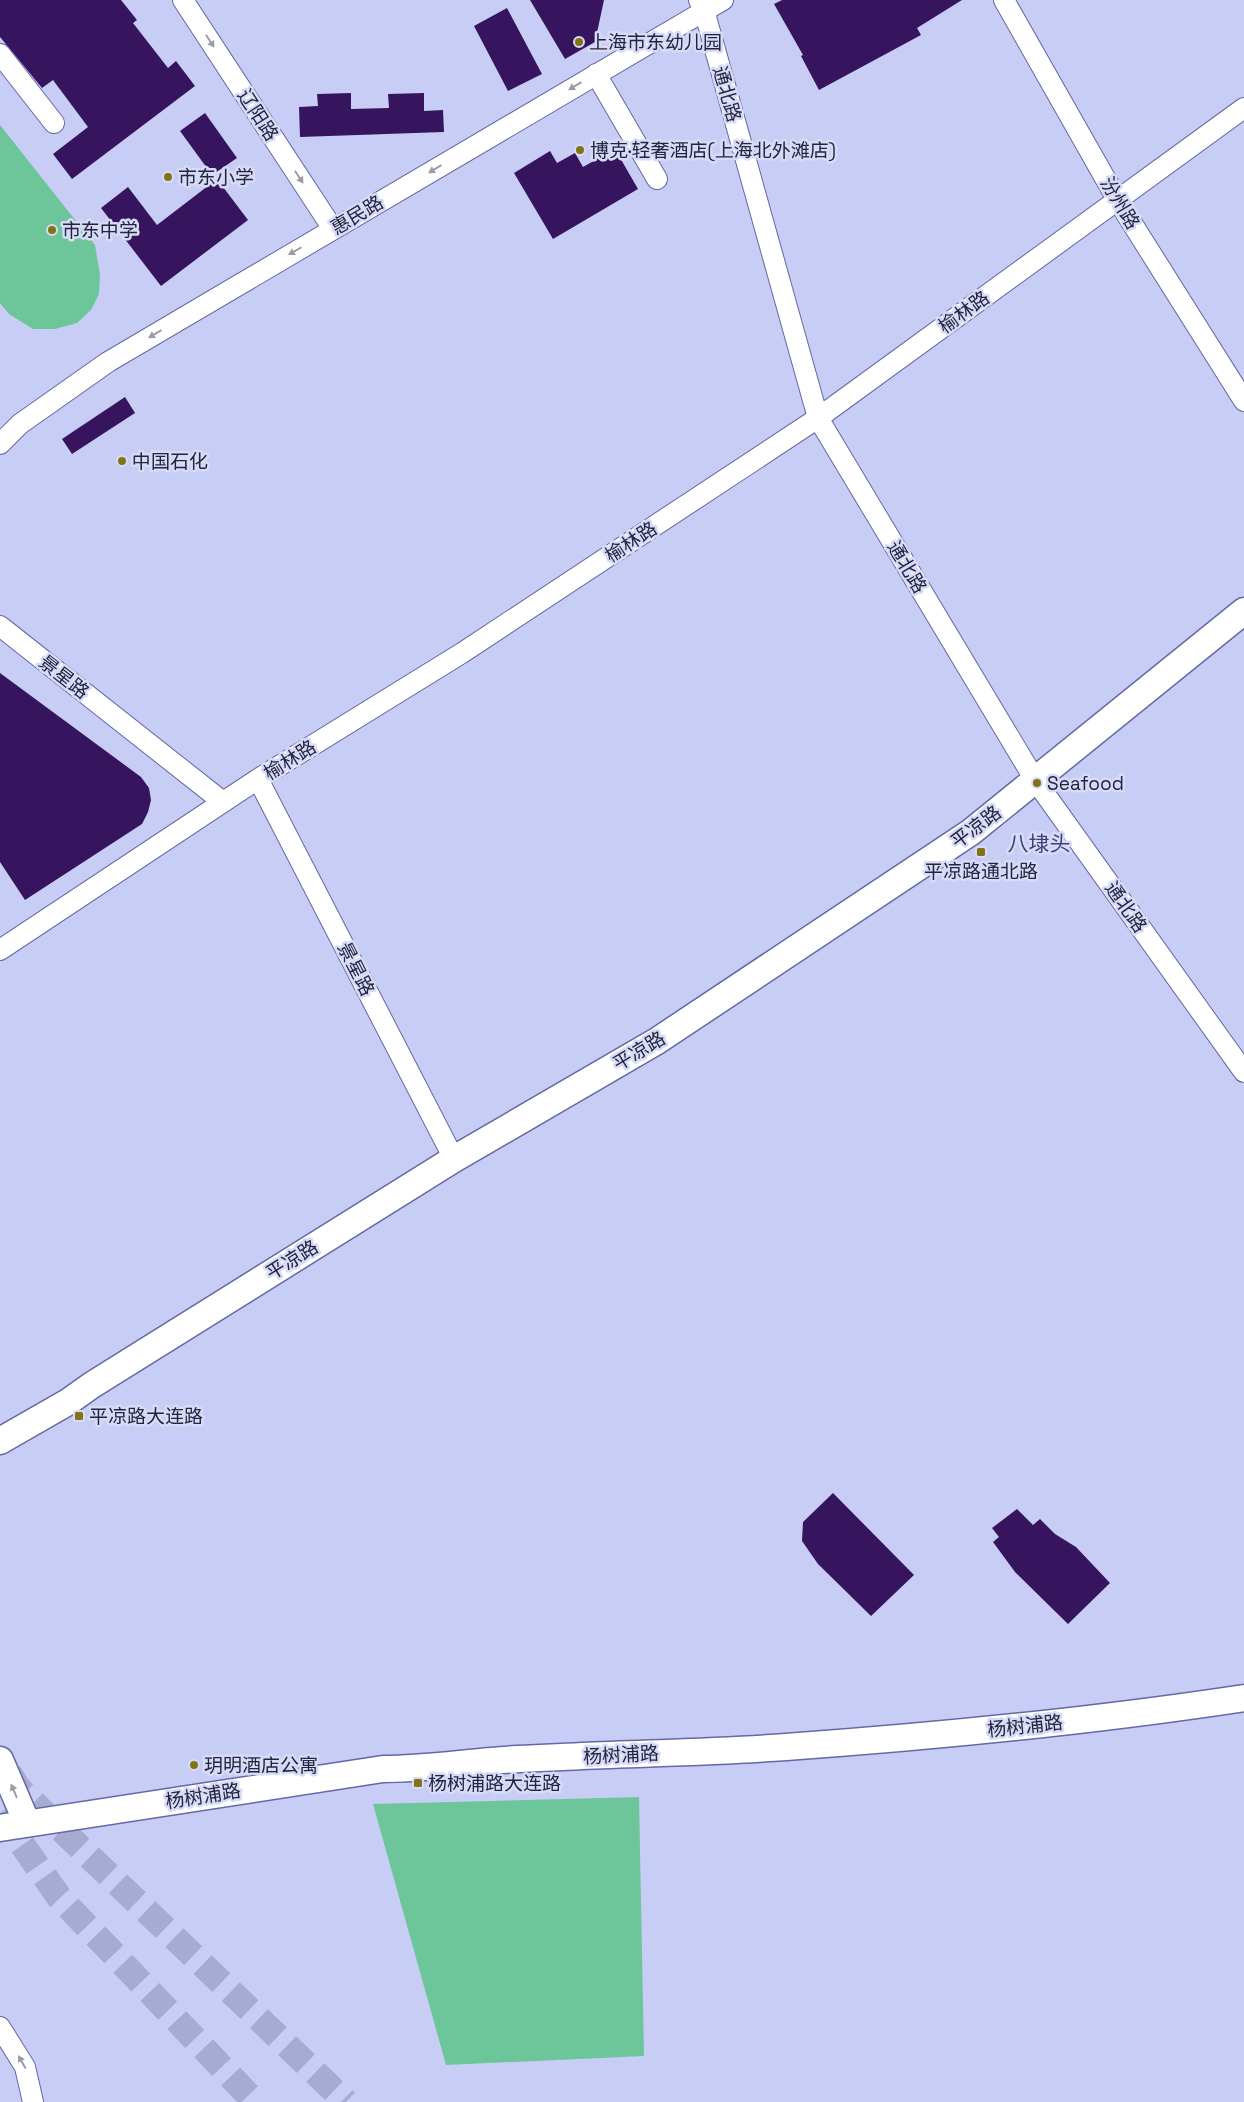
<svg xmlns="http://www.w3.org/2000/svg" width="1244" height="2102" viewBox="0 0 1244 2102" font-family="'Space Grotesk','Noto Sans SC',sans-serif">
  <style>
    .green { fill: #6dc699 }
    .building { fill: #37145e }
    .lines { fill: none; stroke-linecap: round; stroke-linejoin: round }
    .major-tunnel { stroke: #a7abd1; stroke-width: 26; stroke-dasharray: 26 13; stroke-linecap: butt }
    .minor-casing { stroke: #6468a5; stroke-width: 22 }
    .major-casing { stroke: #6468a5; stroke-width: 29 }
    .minor { stroke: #fff; stroke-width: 20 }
    .major { stroke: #fff; stroke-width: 26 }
    .oneway { fill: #9c9ca8 }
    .poi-dot { fill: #827416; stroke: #d8dbf7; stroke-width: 2 }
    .labels { text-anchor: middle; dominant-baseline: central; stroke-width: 5; stroke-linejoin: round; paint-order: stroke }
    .poi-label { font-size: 19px; fill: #23243e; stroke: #d8dbf7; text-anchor: start }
    .street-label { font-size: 19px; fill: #23243e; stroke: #d8dbf7 }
    .quarter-label { font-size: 21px; fill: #3f407a; stroke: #d8dbf7 }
  </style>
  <rect width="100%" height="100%" fill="#c8cdf6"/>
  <path class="green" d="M 0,125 L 95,245 L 100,275 L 99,294 L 91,310 L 77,323 L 55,329 L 33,329 L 9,314 L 0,303 Z
    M 639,1797 L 644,2056 L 446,2065 L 373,1804 Z"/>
  <path class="building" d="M 0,0 L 121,0 L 137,20 L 133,23 L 168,68 L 176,61 L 195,86 L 72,179 L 53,154 L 88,127 L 53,80 L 42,88 L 0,37 Z
    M 530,0 L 604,0 L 595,42 L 565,59 Z
    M 782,0 L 962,0 L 917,28 L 921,35 L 819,90 L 801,56 L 803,55 L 774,4 Z
    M 507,8 L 542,74 L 508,91 L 474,26 Z
    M 351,93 L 351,109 L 389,108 L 388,94 L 424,93 L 424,111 L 443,110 L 444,132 L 300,137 L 299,107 L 318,106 L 317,94 Z
    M 205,113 L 237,158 L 212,175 L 180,131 Z
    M 615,149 L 638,189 L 553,239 L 514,173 L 550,151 L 557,163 L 575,153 L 583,167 Z
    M 217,179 L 248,220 L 161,286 L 101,208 L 128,187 L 157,225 Z
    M 125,397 L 135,413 L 72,454 L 62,439 Z
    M 0,673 L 141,777 L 149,788 L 151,800 L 148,812 L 142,824 L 25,900 L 0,862 Z
    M 833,1493 L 914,1575 L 871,1616 L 818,1564 L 802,1541 L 803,1522 Z
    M 1017,1509 L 1033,1525 L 1040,1519 L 1055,1534 L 1076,1547 L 1110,1583 L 1068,1624 L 1015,1572 L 993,1542 L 999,1537 L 992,1528 Z"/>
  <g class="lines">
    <path class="major-tunnel" d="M 9,1773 L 18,1788 L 346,2102
      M 0,1813 L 59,1897 L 255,2102"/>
    <defs>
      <path id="minor" d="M 183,0 L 333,229
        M 699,0 L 704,10 L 818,418 L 1035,780 L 1244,1072
        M 1004,0 L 1118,201 L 1244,401
        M 0,54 L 54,123
        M 596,74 L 657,179
        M 0,444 L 20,424 L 108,362 L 723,0
        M 0,626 L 223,802
        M 258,779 L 454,1159
        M 0,950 L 258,779 L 462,653 L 818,418 L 1244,108
        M 0,2027 L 25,2067 L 33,2102"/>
      <path id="major" d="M 0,1441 L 68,1402 L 92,1385 L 454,1159 L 657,1041 L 971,832 L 1244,611
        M 0,1760 L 27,1823
        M 0,1828 L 383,1769 C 419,1769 455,1764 491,1761 C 521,1758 552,1758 582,1756 C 650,1753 718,1752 786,1747 C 939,1736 1092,1721 1244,1698"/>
    </defs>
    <use href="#minor" class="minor-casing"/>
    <use href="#major" class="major-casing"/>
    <use href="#minor" class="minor"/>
    <use href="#major" class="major"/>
  </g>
  <defs><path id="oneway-solid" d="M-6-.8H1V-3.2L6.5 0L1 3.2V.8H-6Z" transform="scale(1.25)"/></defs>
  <g class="oneway">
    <use href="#oneway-solid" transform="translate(210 41) rotate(57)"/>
    <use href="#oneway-solid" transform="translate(575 86) rotate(149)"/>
    <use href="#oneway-solid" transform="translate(435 169) rotate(149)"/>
    <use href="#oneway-solid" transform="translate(299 177) rotate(57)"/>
    <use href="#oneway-solid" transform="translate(295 251) rotate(150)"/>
    <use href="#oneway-solid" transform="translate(155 334) rotate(149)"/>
    <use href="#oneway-solid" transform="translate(14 1791) rotate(-113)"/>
    <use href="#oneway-solid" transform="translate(22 2062) rotate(-119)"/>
  </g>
  <g class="poi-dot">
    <circle cx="579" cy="42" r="5"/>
    <circle cx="580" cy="150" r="5"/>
    <circle cx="168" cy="177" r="5"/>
    <circle cx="52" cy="230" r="5"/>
    <circle cx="122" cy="461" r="5"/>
    <circle cx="1037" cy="783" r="5"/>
    <rect x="976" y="847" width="10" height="10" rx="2.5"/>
    <rect x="74" y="1411" width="10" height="10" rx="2.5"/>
    <circle cx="194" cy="1765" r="5"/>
    <rect x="413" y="1778" width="10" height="10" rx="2.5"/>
  </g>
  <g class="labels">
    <g class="poi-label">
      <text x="589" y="42">上海市东幼儿园</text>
      <text x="590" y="150">博克·轻奢酒店(上海北外滩店)</text>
      <text x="178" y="177">市东小学</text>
      <text x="62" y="230">市东中学</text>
      <text x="132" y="461">中国石化</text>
      <text x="1047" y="783">Seafood</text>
      <text x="981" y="871" text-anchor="middle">平凉路通北路</text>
      <text x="89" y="1416">平凉路大连路</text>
      <text x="204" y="1765">玥明酒店公寓</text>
      <text x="428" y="1783">杨树浦路大连路</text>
    </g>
    <g class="street-label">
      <text transform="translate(727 94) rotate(74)">通北路</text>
      <text transform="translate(258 115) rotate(57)">辽阳路</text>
      <text transform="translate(1120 203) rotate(59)">汾州路</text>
      <text transform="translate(357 215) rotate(-31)">惠民路</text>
      <text transform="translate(964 312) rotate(-36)">榆林路</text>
      <text transform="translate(631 542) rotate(-33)">榆林路</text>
      <text transform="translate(907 567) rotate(59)">通北路</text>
      <text transform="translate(64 677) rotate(38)">景星路</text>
      <text transform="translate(290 760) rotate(-32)">榆林路</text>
      <text transform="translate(976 827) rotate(-37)">平凉路</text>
      <text transform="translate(1126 907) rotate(55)">通北路</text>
      <text transform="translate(356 969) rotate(63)">景星路</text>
      <text transform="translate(639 1051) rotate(-31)">平凉路</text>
      <text transform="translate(292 1260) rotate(-32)">平凉路</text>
      <text transform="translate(1025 1726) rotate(-6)">杨树浦路</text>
      <text transform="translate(621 1755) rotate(-3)">杨树浦路</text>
      <text transform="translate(203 1796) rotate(-9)">杨树浦路</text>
    </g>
    <g class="quarter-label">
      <text x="1039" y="843">八埭头</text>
    </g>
  </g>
</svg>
